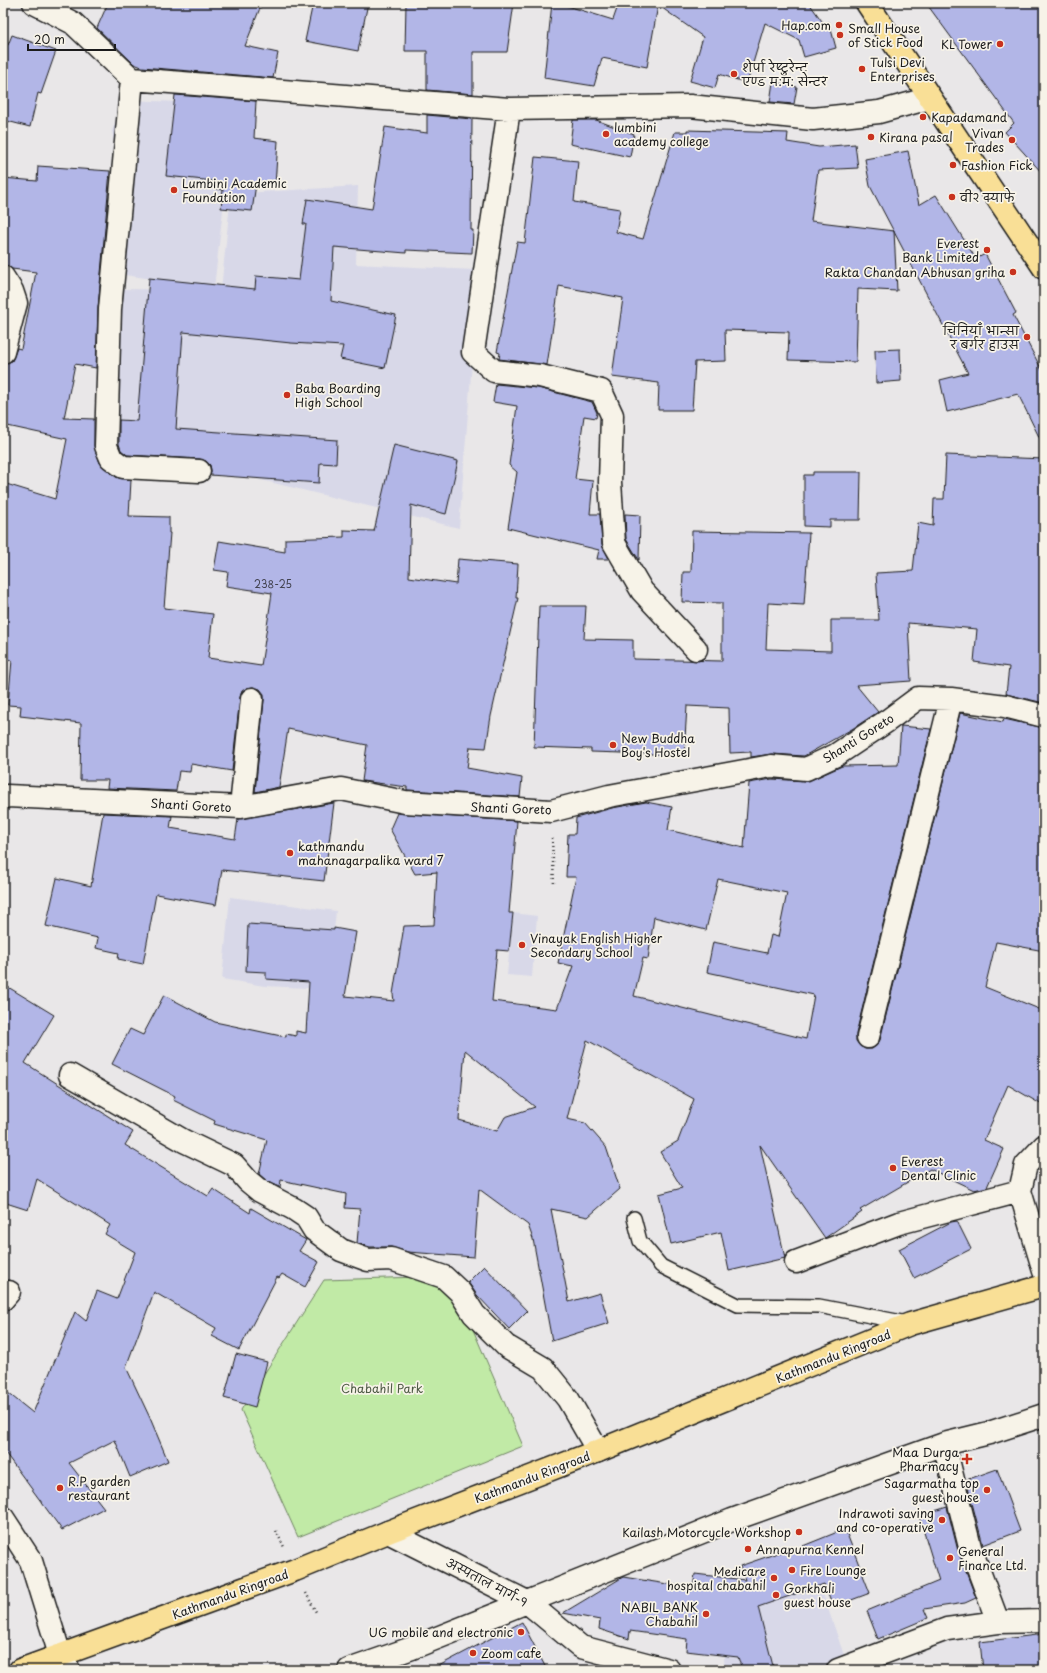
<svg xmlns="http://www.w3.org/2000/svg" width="1047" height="1673" viewBox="0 0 1047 1673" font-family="'Playpen Sans','Playpen Sans Deva',sans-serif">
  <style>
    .built { fill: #d8d8e8 }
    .green { fill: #c1eaa6; stroke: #6e8361 }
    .building { fill: #b2b6e7; stroke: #1c1c1c; fill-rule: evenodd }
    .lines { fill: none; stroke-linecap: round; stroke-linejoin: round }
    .service-casing { stroke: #1c1c1c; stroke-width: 16 }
    .minor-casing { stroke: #1c1c1c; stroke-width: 25 }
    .primary-casing { stroke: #1c1c1c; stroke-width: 25 }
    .trunk-casing { stroke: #1c1c1c; stroke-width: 25 }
    .path { stroke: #1c1c1c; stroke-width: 2.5; stroke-dasharray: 1 3; stroke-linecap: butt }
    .service { stroke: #f7f3e8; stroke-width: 13 }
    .minor { stroke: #f7f3e8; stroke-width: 22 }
    .primary { stroke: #f9df96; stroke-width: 22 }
    .trunk { stroke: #f9df96; stroke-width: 22 }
    .poi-dot { fill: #c8321e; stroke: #f7f3e8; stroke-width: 1.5 }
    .labels { text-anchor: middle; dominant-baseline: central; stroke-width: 3.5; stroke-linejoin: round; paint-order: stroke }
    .number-label { font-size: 10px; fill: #42424f }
    .poi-label { font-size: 12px; fill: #1c1c1c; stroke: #f7f3e8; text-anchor: start }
    .street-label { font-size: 12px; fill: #1c1c1c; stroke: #f7f3e8 }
    .park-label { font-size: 12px; fill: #4e5a45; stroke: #f7f3e8 }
  </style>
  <rect width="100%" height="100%" fill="#e9e7e8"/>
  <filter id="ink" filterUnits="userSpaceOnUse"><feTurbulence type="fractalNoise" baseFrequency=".025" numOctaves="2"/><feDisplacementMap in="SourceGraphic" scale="8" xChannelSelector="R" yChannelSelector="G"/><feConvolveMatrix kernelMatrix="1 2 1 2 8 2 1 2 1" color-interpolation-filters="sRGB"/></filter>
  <g filter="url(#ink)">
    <path class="built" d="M 124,100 L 182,102 L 228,180 L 224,201 L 214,288 L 118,274 L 124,199 L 112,131 Z
      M 358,186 L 356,264 L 474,270 L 473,349 L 459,528 L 100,441 L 112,289 L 221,290 L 231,194 Z
      M 230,897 L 336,911 L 328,989 L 265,986 L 222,979 Z
      M 513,913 L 537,916 L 532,977 L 507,975 Z
      M 820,1585 L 846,1661 L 822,1670 L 725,1670 L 721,1620 Z"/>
    <path class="green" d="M 450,1276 L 523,1446 L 298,1537 L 241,1410 L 324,1280 Z"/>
    <path class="building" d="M 108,3 L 262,3 L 245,46 L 278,53 L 273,78 L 142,67 L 134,64 L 97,28 Z
      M 313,3 L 368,3 L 358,51 L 305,41 Z
      M 406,3 L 514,3 L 507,52 L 473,52 L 473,94 L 427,90 L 427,51 L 405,51 Z
      M 552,3 L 558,3 L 613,20 L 619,3 L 809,3 L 824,24 L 829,22 L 836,48 L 804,57 L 799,40 L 765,23 L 747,83 L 719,74 L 715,88 L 690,81 L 703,37 L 658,5 L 647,67 L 602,58 L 594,86 L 544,78 Z
      M 926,3 L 1044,3 L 1044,175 L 1005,132 L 1014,123 Z
      M 12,35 L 56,51 L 41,94 L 38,93 L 30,127 L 3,120 L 3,44 L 8,45 Z
      M 773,82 L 797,87 L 794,104 L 770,102 Z
      M 175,95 L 256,101 L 254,138 L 278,141 L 275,185 L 256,184 L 252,211 L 221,208 L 223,190 L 213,188 L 214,181 L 166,176 Z
      M 427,115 L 472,119 L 471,230 L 473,230 L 472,253 L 406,250 L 406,253 L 334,247 L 331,301 L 396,315 L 385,368 L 340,359 L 343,346 L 291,343 L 183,332 L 176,429 L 337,440 L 336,464 L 320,463 L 319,483 L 210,475 L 211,471 L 210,465 L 206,461 L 200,459 L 127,455 L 121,450 L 119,444 L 119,420 L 137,421 L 149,278 L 255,289 L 256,276 L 299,280 L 306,224 L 303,224 L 307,199 L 372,209 L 385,127 L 427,133 Z
      M 573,120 L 596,120 L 634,134 L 630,157 L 570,144 Z
      M 687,130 L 788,133 L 787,142 L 819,147 L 855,144 L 858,168 L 818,170 L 811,221 L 894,231 L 897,291 L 858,289 L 856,362 L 788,360 L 789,332 L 725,330 L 726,361 L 695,362 L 692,410 L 658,410 L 659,383 L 612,377 L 623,298 L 559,286 L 547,365 L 499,359 L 500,353 L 497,352 L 517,242 L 525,243 L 535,157 L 578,161 L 574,202 L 620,209 L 616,232 L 643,239 L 675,132 L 687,132 Z
      M 908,151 L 919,205 L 936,195 L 976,259 L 985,254 L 1016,313 L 1013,315 L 1044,374 L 1044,447 L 1018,394 L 947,412 L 940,380 L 968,373 L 870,186 L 865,159 Z
      M 38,166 L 110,171 L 98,308 L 96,368 L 75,364 L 64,418 L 94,419 L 94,446 L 100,463 L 116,477 L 131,480 L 129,516 L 169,517 L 169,533 L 170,533 L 164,608 L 213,614 L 208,658 L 261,666 L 272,593 L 226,586 L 228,572 L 214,570 L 219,541 L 285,552 L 285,539 L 344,537 L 344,530 L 374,531 L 394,445 L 458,461 L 446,514 L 411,505 L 409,577 L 456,584 L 458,559 L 518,564 L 516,598 L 518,598 L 491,716 L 486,748 L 470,747 L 467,768 L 522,778 L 520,797 L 407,790 L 407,787 L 362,781 L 367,745 L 288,729 L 279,787 L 255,792 L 264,700 L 264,694 L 260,689 L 253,687 L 247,688 L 242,691 L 240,697 L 232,771 L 191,764 L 190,772 L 179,771 L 176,791 L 107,788 L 108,780 L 80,780 L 81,723 L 20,716 L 21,706 L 8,705 L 12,660 L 3,659 L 8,603 L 3,602 L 3,483 L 55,499 L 67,439 L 3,425 L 3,364 L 12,361 L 17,348 L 21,349 L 36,272 L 12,269 L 8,266 L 3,265 L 3,178 L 37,181 Z
      M 900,349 L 901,381 L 876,383 L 875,350 Z
      M 496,384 L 538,388 L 592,402 L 597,413 L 596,418 L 584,416 L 575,479 L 593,481 L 590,514 L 600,514 L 602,544 L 609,559 L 597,559 L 599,550 L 508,528 L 517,472 L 509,465 L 517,406 L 493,402 Z
      M 946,455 L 1044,459 L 1044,703 L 1006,694 L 1009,667 L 974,662 L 977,629 L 908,623 L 911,681 L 856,685 L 878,712 L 852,729 L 804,756 L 772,754 L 751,757 L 751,752 L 730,753 L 729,708 L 687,706 L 684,755 L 591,752 L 591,749 L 534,747 L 539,606 L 586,606 L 584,639 L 633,640 L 633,659 L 722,661 L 722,603 L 682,602 L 683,572 L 691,572 L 692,531 L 809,533 L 804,605 L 768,603 L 766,649 L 831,651 L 831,620 L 879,620 L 876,573 L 913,571 L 918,523 L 933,526 L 934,499 L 944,499 Z
      M 813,472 L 861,472 L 860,520 L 830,520 L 830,527 L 804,526 L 804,475 L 813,475 Z
      M 625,514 L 640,515 L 639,560 L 626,539 Z
      M 960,713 L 1003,722 L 1004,719 L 1044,728 L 1044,951 L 996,942 L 985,987 L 1044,1011 L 1044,1106 L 1008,1085 L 984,1140 L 1004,1149 L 987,1187 L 974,1190 L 930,1169 L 860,1210 L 862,1212 L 825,1238 L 760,1145 L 785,1258 L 729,1271 L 721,1232 L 671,1244 L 659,1194 L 682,1188 L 660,1152 L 678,1141 L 694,1099 L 587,1040 L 567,1119 L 585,1123 L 606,1147 L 620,1189 L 588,1217 L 551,1209 L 569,1302 L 600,1293 L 609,1323 L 552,1341 L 533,1239 L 528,1225 L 479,1189 L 474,1257 L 408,1252 L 391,1247 L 370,1247 L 357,1243 L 360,1209 L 345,1208 L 346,1194 L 281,1180 L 280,1187 L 267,1181 L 259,1174 L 267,1140 L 214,1124 L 215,1121 L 173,1100 L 175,1096 L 112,1064 L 130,1029 L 143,1035 L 164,995 L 215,1022 L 286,1037 L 286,1034 L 296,1036 L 296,1031 L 306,1033 L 309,982 L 266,979 L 266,972 L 246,971 L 248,924 L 334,930 L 334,928 L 356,932 L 345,996 L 394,1001 L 393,994 L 404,926 L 434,925 L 437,872 L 415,874 L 390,829 L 397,813 L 517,821 L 509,913 L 513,913 L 509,951 L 497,950 L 492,1001 L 557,1009 L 573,966 L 558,963 L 576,877 L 566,877 L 568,834 L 575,834 L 576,818 L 612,808 L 646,802 L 672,807 L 668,830 L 744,848 L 749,783 L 772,779 L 805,781 L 811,780 L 842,766 L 898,765 L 901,726 L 931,729 L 856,1034 L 856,1041 L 860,1046 L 865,1049 L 872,1049 L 877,1045 L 880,1040 ZM 718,879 L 787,893 L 778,937 L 771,935 L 767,953 L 713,942 L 707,972 L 814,995 L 806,1039 L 634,996 L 643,958 L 648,959 L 654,917 L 706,930 ZM 465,1050 L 535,1107 L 505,1117 L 497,1131 L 459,1120 Z
      M 334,803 L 324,881 L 222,870 L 216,905 L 156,894 L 143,964 L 118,959 L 119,953 L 96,948 L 98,938 L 46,926 L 57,878 L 91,886 L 103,813 L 172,816 L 170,828 L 235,839 L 238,819 Z
      M 3,984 L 54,1015 L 25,1063 L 133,1132 L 125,1145 L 208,1196 L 213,1189 L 250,1213 L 251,1208 L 306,1240 L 299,1251 L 319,1262 L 305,1287 L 282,1274 L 279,1278 L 277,1277 L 239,1350 L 212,1336 L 216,1328 L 154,1292 L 126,1367 L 150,1418 L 168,1461 L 130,1477 L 115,1440 L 69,1463 L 104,1508 L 62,1530 L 3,1450 L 3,1389 L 33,1413 L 75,1312 L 86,1321 L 97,1291 L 117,1299 L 135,1252 L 105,1234 L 110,1225 L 37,1179 L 28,1210 L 3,1202 Z
      M 957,1221 L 971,1249 L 914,1278 L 899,1249 L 951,1222 Z
      M 484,1266 L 527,1311 L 509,1329 L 477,1295 L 468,1282 Z
      M 236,1354 L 267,1362 L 255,1407 L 224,1398 Z
      M 997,1469 L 1020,1531 L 983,1545 L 966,1480 Z
      M 947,1507 L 958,1551 L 976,1598 L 965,1603 L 924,1609 L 928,1618 L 878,1639 L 867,1611 L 939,1581 L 919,1516 Z
      M 845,1529 L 870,1593 L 833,1607 L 824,1584 L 758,1607 L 774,1670 L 742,1670 L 738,1657 L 686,1651 L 687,1639 L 630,1631 L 629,1639 L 599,1629 L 600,1620 L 563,1613 L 623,1577 L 693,1588 L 695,1574 L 745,1580 L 740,1566 L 792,1548 L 793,1550 Z
      M 522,1622 L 547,1670 L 431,1670 Z
      M 1044,1634 L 1044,1670 L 983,1670 L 980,1642 Z"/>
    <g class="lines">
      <defs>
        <path id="service" d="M 634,1218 L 640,1241 L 661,1266 L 738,1305 L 819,1306 L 907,1323"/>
        <path id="minor" d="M 34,3 L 73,23 L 132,79 L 509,109 L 690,106 L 813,119 L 879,112 L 930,98
          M 132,79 L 110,309 L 106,446 L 111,458 L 123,467 L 199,471
          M 509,109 L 473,352 L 494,371 L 540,376 L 601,391 L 612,415 L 610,482 L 614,543 L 642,591 L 696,649
          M 3,277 L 12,291 L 16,303 L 3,352
          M 3,798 L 7,796 L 241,807 L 341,789 L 405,802 L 551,811 L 609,796 L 771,766 L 806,769 L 836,755 L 887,721 L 918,698 L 951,699 L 1005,706 L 1044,716
          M 241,807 L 252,699
          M 868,1037 L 951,699
          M 70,1075 L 184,1141 L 234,1165 L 248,1181 L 260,1191 L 294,1209 L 306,1217 L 314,1230 L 341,1250 L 368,1260 L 391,1259 L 444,1277 L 460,1292 L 474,1314 L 506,1346 L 543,1368 L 568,1399 L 598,1451
          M 1044,1146 L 1026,1165 L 1020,1191 L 1044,1271
          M 796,1262 L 899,1223 L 1020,1191
          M 3,1299 L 9,1292
          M 944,1444 L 970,1547 L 998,1622
          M 3,1518 L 31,1561 L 60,1655 L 69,1670
          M 388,1532 L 527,1602 L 581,1647 L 669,1670
          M 349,1670 L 412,1648 L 732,1520 L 944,1444 L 989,1433 L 1044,1415
          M 838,1670 L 947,1629 L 998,1622 L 1044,1621"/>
        <path id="primary" d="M 867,3 L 1044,268"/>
        <path id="trunk" d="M 20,1670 L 295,1570 L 388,1532 L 598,1451 L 910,1324 L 1044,1286"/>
      </defs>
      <use href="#service" class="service-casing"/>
      <use href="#minor" class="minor-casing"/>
      <use href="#primary" class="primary-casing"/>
      <use href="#trunk" class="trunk-casing"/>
      <path class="path" d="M 552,838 L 554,885
        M 276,1531 L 284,1547
        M 306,1593 L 316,1612"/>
      <use href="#service" class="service"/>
      <use href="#minor" class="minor"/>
      <use href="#primary" class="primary"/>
      <use href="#trunk" class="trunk"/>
    </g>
  </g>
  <g class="poi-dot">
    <circle cx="839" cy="25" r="4"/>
    <circle cx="840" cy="35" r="4"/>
    <circle cx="1000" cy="44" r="4"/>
    <circle cx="862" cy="69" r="4"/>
    <circle cx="734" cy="74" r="4"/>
    <circle cx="923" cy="117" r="4"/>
    <circle cx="606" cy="134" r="4"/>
    <circle cx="871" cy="137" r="4"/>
    <circle cx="1012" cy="140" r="4"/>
    <circle cx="953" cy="165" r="4"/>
    <circle cx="174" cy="190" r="4"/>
    <circle cx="952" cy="197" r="4"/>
    <circle cx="987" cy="250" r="4"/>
    <circle cx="1013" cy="272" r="4"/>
    <circle cx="1027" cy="337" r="4"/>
    <circle cx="287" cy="395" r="4"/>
    <circle cx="613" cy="745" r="4"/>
    <circle cx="290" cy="853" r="4"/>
    <circle cx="522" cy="945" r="4"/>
    <circle cx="893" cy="1168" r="4"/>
    <path d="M965 1453h4v4h4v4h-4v4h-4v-4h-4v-4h4z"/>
    <circle cx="60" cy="1488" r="4"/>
    <circle cx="987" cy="1490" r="4"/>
    <circle cx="942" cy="1520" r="4"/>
    <circle cx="799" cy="1532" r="4"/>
    <circle cx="748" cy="1549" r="4"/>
    <circle cx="950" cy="1558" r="4"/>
    <circle cx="792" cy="1570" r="4"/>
    <circle cx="774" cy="1578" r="4"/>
    <circle cx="776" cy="1595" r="4"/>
    <circle cx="706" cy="1614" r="4"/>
    <circle cx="521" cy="1632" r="4"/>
    <circle cx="473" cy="1653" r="4"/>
  </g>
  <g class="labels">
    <g class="number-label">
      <text x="273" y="583">238-25</text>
    </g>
    <g class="poi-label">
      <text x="831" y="25" text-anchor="end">Hap.com</text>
      <text x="848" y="28">Small House<tspan x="848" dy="14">of Stick Food</tspan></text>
      <text x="992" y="44" text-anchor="end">KL Tower</text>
      <text x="870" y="62">Tulsi Devi<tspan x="870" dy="14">Enterprises</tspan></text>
      <text x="742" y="67">शेर्पा रेष्टुरेन्ट<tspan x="742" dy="14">एण्ड म:म: सेन्टर</tspan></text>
      <text x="931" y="117">Kapadamand</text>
      <text x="614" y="127">lumbini<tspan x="614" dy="14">academy college</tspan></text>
      <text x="1004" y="133" text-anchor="end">Vivan<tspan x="1004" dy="14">Trades</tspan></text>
      <text x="879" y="137">Kirana pasal</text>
      <text x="961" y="165">Fashion Fick</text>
      <text x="182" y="183">Lumbini Academic<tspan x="182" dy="14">Foundation</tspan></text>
      <text x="960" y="197">वी२ क्याफे</text>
      <text x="979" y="243" text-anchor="end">Everest<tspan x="979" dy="14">Bank Limited</tspan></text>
      <text x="1005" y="272" text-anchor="end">Rakta Chandan Abhusan griha</text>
      <text x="1019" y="330" text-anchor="end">चिनियाँ भान्सा<tspan x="1019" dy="14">र बर्गर हाउस</tspan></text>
      <text x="295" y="388">Baba Boarding<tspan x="295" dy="14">High School</tspan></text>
      <text x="621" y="738">New Buddha<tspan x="621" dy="14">Boy's Hostel</tspan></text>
      <text x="298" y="846">kathmandu<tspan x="298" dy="14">mahanagarpalika ward 7</tspan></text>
      <text x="530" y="938">Vinayak English Higher<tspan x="530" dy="14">Secondary School</tspan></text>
      <text x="901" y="1161">Everest<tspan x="901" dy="14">Dental Clinic</tspan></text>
      <text x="959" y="1452" text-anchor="end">Maa Durga<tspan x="959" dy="14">Pharmacy</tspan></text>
      <text x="68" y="1481">R.P garden<tspan x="68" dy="14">restaurant</tspan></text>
      <text x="979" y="1483" text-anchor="end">Sagarmatha top<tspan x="979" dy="14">guest house</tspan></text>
      <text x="934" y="1513" text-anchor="end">Indrawoti saving<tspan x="934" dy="14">and co-operative</tspan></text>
      <text x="791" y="1532" text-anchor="end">Kailash Motorcycle Workshop</text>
      <text x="756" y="1549">Annapurna Kennel</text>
      <text x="958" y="1551">General<tspan x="958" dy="14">Finance Ltd.</tspan></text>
      <text x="800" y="1570">Fire Lounge</text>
      <text x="766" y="1571" text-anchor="end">Medicare<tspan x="766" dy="14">hospital chabahil</tspan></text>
      <text x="784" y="1588">Gorkhali<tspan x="784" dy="14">guest house</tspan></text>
      <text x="698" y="1607" text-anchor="end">NABIL BANK<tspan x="698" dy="14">Chabahil</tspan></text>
      <text x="513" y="1632" text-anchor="end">UG mobile and electronic</text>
      <text x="481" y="1653">Zoom cafe</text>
    </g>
    <g class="street-label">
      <text transform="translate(858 738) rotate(-32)">Shanti Goreto</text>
      <text transform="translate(191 805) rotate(3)">Shanti Goreto</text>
      <text transform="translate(511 808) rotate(2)">Shanti Goreto</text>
      <text transform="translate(833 1356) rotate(-22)">Kathmandu Ringroad</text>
      <text transform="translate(532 1477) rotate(-21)">Kathmandu Ringroad</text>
      <text transform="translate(487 1582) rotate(28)">अस्पताल मार्ग-१</text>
      <text transform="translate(230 1594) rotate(-20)">Kathmandu Ringroad</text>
    </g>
    <g class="park-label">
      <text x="382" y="1388">Chabahil Park</text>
    </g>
  </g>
  <rect width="1047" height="1673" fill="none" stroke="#f7f3e8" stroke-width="16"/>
  <rect x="8" y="8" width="1031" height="1657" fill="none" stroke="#1c1c1c" stroke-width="1.5" filter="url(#ink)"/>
  <path d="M28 44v6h87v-6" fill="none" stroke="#1c1c1c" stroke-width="2"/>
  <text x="34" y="44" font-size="12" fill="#1c1c1c" stroke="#f7f3e8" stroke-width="3" paint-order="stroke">20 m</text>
</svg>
